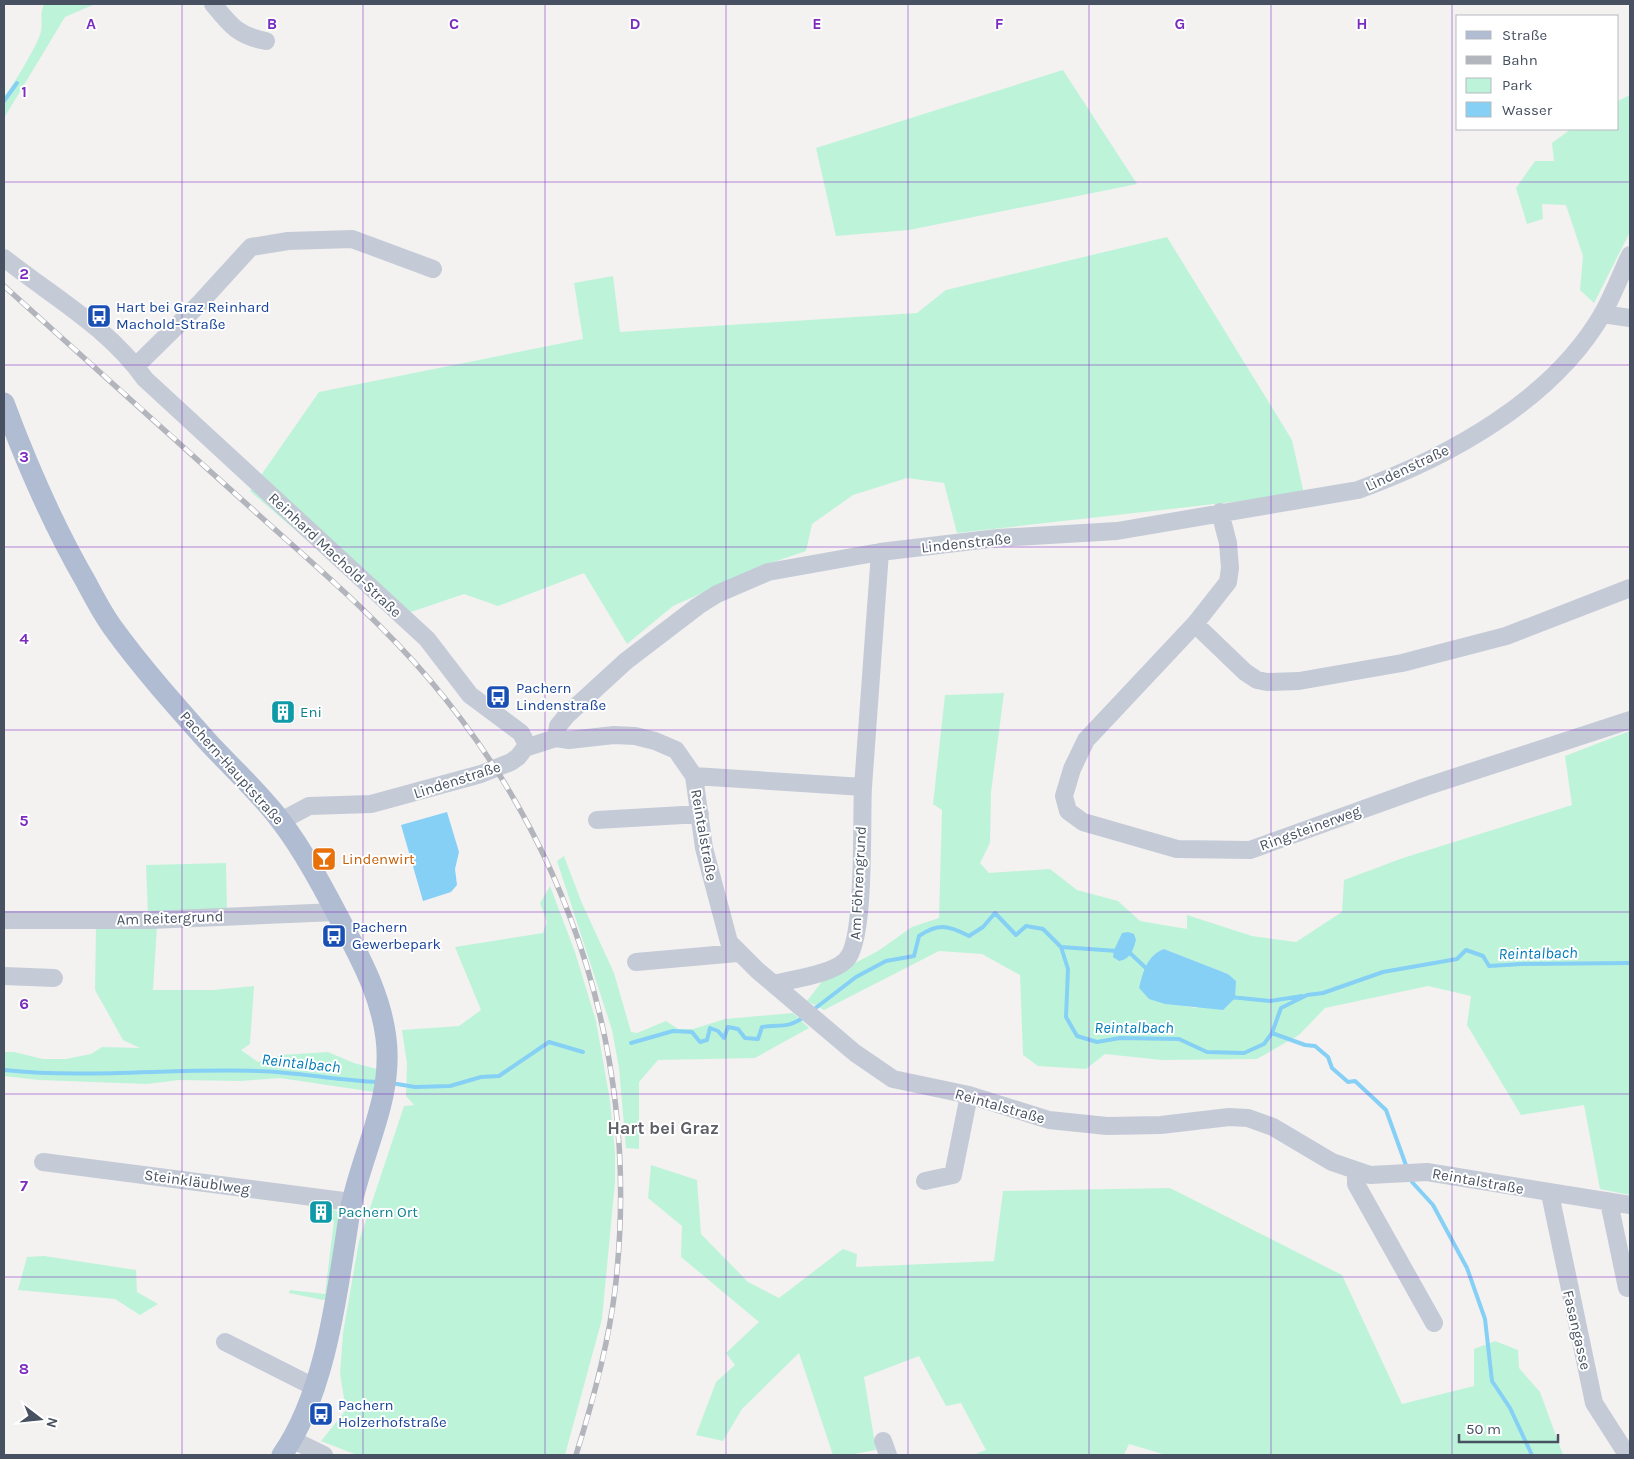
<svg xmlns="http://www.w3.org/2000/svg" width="1634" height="1459" viewBox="0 0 1634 1459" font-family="Karla,sans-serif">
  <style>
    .green { fill: #bdf4d9; fill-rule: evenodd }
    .water { fill: #86d0f5 }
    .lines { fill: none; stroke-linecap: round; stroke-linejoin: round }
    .stream { stroke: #86d0f5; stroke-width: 4 }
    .minor { stroke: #c4cbd7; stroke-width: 18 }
    .major { stroke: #afbcd2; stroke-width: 21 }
    .rail-casing { stroke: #b3b5bc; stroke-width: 5.5 }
    .rail { stroke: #fff; stroke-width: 4; stroke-dasharray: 11; stroke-linecap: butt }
    .grid { fill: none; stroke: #7b2cbf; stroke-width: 1; stroke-opacity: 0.55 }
    .labels { text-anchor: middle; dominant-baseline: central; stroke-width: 4; stroke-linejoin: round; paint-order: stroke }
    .transit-label { font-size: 15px; fill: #164399; stroke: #fff; text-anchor: start }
    .street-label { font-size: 15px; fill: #475161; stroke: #fff }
    .culture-label { font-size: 15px; fill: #0d838f; stroke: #fff; text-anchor: start }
    .food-label { font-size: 15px; fill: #c56008; stroke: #fff; text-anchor: start }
    .water-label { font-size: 16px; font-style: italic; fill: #007cbb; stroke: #fff }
    .quarter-label { font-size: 18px; font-weight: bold; fill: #5d6067; stroke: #fff }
    .grid-label { font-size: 16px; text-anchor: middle; font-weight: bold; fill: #7b2cbf; stroke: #fff; stroke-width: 4; stroke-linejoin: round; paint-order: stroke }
  </style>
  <rect width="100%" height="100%" fill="#f4f1f1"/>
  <path class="green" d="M 44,4 L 95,4 L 65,17 L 4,118 L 4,97 C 12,87 39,43 41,31 C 43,20 39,16 44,4 Z
    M 1063,70 L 1137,184 L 909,230 L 836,236 L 816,148 Z
    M 1630,95 L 1630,232 L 1594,303 L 1580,290 L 1583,256 L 1566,205 L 1542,204 L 1543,219 L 1527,224 L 1516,188 L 1535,161 L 1554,161 L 1552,143 L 1571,129 L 1618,129 L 1618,101 Z
    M 1167,237 L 1292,440 L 1304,494 L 957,533 L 944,483 L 907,478 L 853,495 L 812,524 L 806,551 L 765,565 L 673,606 L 627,644 L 584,573 L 498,606 L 464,594 L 396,617 L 250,491 L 319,392 L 583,339 L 574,283 L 613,276 L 620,332 L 917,313 L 946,290 Z
    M 1004,693 L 991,792 L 990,843 L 980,863 L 989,873 L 1050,869 L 1077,890 L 1118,901 L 1140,921 L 1187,929 L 1187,915 L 1252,936 L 1296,942 L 1342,912 L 1344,880 L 1403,858 L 1572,805 L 1565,756 L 1630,731 L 1630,1195 L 1600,1189 L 1584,1105 L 1521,1115 L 1467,1025 L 1471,996 L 1428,986 L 1325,1008 L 1299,1035 L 1257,1059 L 1162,1060 L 1105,1054 L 1086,1069 L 1038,1066 L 1023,1055 L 1020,975 L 982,954 L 939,951 L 824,1010 L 807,1001 L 824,979 L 878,951 L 912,927 L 939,918 L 942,810 L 933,804 L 945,695 ZM 1164,949 L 1228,974 L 1236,981 L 1196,1008 C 1173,1003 1156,1007 1139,988 C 1143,972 1147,955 1164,949 Z
    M 564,856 L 581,901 L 614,973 L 631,1032 L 637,1033 L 666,1021 L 678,1029 L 693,1029 L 725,1019 L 793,1013 L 809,1028 L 755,1058 L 658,1060 L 639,1082 L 639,1149 L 626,1148 L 619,1068 L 612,1030 L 557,861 Z
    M 226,863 L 227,911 L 148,915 L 146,865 Z
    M 550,886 L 575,952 L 596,1021 L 610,1101 L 615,1152 L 615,1182 L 602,1319 L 565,1455 L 357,1455 L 321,1441 L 346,1410 L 340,1374 L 343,1333 L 359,1241 L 404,1106 L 414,1105 L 406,1096 L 407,1064 L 402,1030 L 459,1026 L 481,1010 L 455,947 L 543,933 L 547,922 L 540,903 Z
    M 157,926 L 153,990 L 213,990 L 254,986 L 250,1044 L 241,1050 L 258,1062 L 281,1055 L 328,1052 L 354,1063 L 377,1069 L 374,1092 L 280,1078 L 241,1081 L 179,1080 L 147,1084 L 39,1080 L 4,1076 L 4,1052 L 14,1052 L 43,1059 L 66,1059 L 91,1054 L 102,1047 L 140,1048 L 123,1040 L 95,990 L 96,927 Z
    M 651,1165 L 697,1180 L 701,1234 L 748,1282 L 779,1298 L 843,1249 L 857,1254 L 856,1267 L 994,1261 L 1003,1191 L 1170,1188 L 1342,1275 L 1402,1404 L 1474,1386 L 1474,1349 L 1495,1341 L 1518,1350 L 1519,1368 L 1540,1392 L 1563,1455 L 1166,1455 L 1129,1444 L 1124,1455 L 973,1455 L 986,1450 L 961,1403 L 946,1406 L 919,1356 L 864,1377 L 876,1450 L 848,1455 L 833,1455 L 799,1353 L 742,1409 L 723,1441 L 696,1435 L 716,1382 L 735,1365 L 726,1353 L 759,1322 L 681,1257 L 682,1226 L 648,1198 Z
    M 315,1205 L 331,1206 L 340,1214 L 326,1299 L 323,1300 L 289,1293 L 290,1290 L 325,1294 L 334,1221 L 313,1217 L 311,1209 Z
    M 44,1256 L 136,1270 L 137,1292 L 158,1304 L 140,1315 L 115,1299 L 18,1290 L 27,1257 Z"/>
  <path class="water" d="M 447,812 L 459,852 L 455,869 L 457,885 L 451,892 L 423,901 L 401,825 Z
    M 1128,932 L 1134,934 L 1136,940 C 1133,950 1131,959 1119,961 L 1113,957 L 1114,950 L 1122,933 Z
    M 1164,949 L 1228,974 L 1236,981 L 1235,998 L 1223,1010 L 1165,1004 L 1149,999 L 1139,988 C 1143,972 1147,955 1164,949 Z"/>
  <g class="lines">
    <path class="stream" d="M 4,101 L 17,83
      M 1061,947 L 1117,951
      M 1126,953 L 1131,954 L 1148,970
      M 1230,997 L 1270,1001 L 1302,996
      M 813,1010 L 856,977 L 886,961 L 914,956 L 919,936 C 938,923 948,925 969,936 L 983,927 L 995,913 L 1016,935 L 1026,926 L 1043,929 L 1061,947 L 1068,969 L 1066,1017 L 1077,1036 L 1097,1042 L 1120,1038 L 1179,1039 L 1207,1052 L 1244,1053 L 1264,1044 L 1272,1033 L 1281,1008 L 1307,995 L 1323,993 L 1383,972 L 1457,959 L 1466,950 L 1483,956 L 1489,966 L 1522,964 L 1630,963
      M 1272,1033 L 1305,1045 L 1315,1046 L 1328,1057 L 1332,1068 L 1348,1082 L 1355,1081 L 1386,1110 L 1407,1168
      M 631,1043 L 673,1031 L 692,1032 L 700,1042 L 707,1040 L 710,1028 L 718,1031 L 724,1038 L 728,1027 L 738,1029 L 745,1038 L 758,1039 L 762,1027 C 779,1024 788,1029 804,1017
      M 4,1070 C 88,1079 173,1068 258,1071 C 299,1072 339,1081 379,1082
      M 391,1083 L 415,1087 L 450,1086 L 481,1077 L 499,1076 L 549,1042 L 583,1052
      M 1412,1182 L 1433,1205 L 1467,1268 L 1485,1319 L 1492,1381 L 1510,1408 L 1532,1455"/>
    <path class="minor" d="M 213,4 C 230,25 238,36 266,41
      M 4,258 C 53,297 108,327 145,379 L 427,639 L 470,695 L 521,733 L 526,743 L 525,748
      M 1602,314 L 1630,318
      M 136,366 L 198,305 L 251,247 L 288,241 L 352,239 L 433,269
      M 1220,512 L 1228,543 L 1230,568 L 1228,582 L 1195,624 L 1086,740 L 1072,769 L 1064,796 L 1068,811 L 1083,822 L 1177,849 L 1250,850 L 1425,787 L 1630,720
      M 1195,624 L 1245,672 L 1257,680 L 1267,682 L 1299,681 L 1402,663 L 1506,636 L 1630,588
      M 556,738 L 558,726 L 567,715 L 626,661 L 698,606 L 717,594 L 768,572 L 880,552 L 998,538 L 1117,531 L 1358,490 C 1449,457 1553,400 1603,313 C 1613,295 1621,274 1630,255
      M 694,776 L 863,787 L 880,552
      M 597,820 L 700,814
      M 281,821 L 309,806 L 371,804 L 481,774 L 511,762 L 518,757 L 525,748 L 556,738 L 569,740 L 614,735 L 635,736 L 655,741 L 676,750 L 694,776 L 704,848 L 729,942 L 757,970 L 855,1053 L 893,1079 L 969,1095 L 1049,1120 L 1107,1126 L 1161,1125 L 1229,1117 L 1248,1118 L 1273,1127 L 1332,1162 L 1370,1175 L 1427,1172 L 1630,1205
      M 4,920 L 150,920 L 336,912
      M 636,962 L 738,953
      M 4,976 L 54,978
      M 774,984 C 793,979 833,974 846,960 C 866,941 861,820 863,787
      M 43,1162 L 351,1202
      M 1356,1172 L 1356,1184 L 1434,1323
      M 925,1181 L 953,1175 L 969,1095
      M 1550,1194 L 1594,1403 L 1626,1453 L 1630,1455
      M 1609,1202 L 1627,1288
      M 225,1342 L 316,1388
      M 293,1440 L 324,1455
      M 883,1441 L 888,1455"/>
    <path class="major" d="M 4,403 C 27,465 53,525 86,582 C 94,597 102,613 113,628 C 142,668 175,705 208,742 C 232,768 259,792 280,820 C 305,852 328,897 347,933 C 365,967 381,999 386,1038 C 394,1102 359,1156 349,1217 C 337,1293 326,1392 282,1455"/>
    <defs>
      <path id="rail" d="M 4,286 C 90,363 176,440 261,517 C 319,569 379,620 429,679 C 575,851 641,1067 615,1290 C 608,1347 593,1401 576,1455"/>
    </defs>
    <use href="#rail" class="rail-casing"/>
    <use href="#rail" class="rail"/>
  </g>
  <path class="grid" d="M 182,4 L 182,1455M 363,4 L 363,1455M 545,4 L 545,1455M 726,4 L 726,1455M 908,4 L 908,1455M 1089,4 L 1089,1455M 1271,4 L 1271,1455M 1452,4 L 1452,1455M 4,182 L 1630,182M 4,365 L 1630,365M 4,547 L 1630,547M 4,730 L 1630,730M 4,912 L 1630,912M 4,1094 L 1630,1094M 4,1277 L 1630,1277"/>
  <defs>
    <symbol id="bus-square" viewBox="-11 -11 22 22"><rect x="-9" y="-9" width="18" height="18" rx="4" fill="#1a4fb4" stroke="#fff"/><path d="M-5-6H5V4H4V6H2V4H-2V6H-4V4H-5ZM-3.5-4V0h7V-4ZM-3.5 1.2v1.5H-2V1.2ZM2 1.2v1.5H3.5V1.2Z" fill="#fff"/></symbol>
    <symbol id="building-square" viewBox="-11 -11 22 22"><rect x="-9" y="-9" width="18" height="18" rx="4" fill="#0f9aa8" stroke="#fff"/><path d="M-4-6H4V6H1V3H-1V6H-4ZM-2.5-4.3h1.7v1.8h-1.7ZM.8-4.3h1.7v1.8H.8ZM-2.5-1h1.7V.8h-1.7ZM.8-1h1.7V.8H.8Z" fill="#fff"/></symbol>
    <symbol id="bar-square" viewBox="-11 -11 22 22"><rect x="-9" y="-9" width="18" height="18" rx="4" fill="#e8710a" stroke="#fff"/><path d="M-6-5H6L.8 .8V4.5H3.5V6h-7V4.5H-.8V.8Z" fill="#fff"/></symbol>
  </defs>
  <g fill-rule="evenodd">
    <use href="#bus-square" x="85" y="302" width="28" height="28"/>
    <use href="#bus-square" x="484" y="683" width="28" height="28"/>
    <use href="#building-square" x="269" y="698" width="28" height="28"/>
    <use href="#bar-square" x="310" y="845" width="28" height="28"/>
    <use href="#bus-square" x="320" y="922" width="28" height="28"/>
    <use href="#building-square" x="307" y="1198" width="28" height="28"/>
    <use href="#bus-square" x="307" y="1400" width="28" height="28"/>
  </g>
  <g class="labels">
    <g class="transit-label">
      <text x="116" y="307">Hart bei Graz Reinhard<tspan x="116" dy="17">Machold-Straße</tspan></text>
      <text x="516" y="688">Pachern<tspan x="516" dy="17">Lindenstraße</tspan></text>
      <text x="352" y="927">Pachern<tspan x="352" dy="17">Gewerbepark</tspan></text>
      <text x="338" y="1405">Pachern<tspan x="338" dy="17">Holzerhofstraße</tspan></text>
    </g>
    <g class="street-label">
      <text transform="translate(1407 468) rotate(-25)">Lindenstraße</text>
      <text transform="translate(966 543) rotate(-6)">Lindenstraße</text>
      <text transform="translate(335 555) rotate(43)">Reinhard Machold-Straße</text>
      <text transform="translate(232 768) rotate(48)">Pachern-Hauptstraße</text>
      <text transform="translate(457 780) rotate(-18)">Lindenstraße</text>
      <text transform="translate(1310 828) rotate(-20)">Ringsteinerweg</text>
      <text transform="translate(704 835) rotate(80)">Reintalstraße</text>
      <text transform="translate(858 883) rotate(-87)">Am Föhrengrund</text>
      <text transform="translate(170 918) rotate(-2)">Am Reitergrund</text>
      <text transform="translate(1000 1106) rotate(16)">Reintalstraße</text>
      <text transform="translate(1478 1181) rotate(10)">Reintalstraße</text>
      <text transform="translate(197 1182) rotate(8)">Steinkläublweg</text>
      <text transform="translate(1577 1330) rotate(77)">Fasangasse</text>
    </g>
    <g class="culture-label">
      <text x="300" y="712">Eni</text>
      <text x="338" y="1212">Pachern Ort</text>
    </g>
    <g class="food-label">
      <text x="342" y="859">Lindenwirt</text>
    </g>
    <g class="water-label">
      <text transform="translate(1538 953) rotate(-1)">Reintalbach</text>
      <text x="1134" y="1027">Reintalbach</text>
      <text transform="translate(301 1063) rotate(6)">Reintalbach</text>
    </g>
    <g class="quarter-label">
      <text x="663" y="1128">Hart bei Graz</text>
    </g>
  </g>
  <g class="grid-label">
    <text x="91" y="29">A</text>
    <text x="272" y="29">B</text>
    <text x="454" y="29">C</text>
    <text x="635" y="29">D</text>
    <text x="817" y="29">E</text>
    <text x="999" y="29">F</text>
    <text x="1180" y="29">G</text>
    <text x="1362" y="29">H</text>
    <text x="24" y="97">1</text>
    <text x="24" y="279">2</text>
    <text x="24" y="462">3</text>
    <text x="24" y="644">4</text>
    <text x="24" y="826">5</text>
    <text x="24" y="1009">6</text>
    <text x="24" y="1191">7</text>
    <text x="24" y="1374">8</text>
  </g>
  <rect width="1634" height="1459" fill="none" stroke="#475161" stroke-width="10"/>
  <rect x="1456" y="15" width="162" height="115" fill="#ffffff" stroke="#b5b9c0"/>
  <rect x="1466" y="31" width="25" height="8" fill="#afbcd2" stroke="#b5b9c0"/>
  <text x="1502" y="40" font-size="15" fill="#475161">Straße</text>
  <rect x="1466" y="56" width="25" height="8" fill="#b3b5bc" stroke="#b5b9c0"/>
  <text x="1502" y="65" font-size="15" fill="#475161">Bahn</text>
  <rect x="1466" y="78" width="25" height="15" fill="#bdf4d9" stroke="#b5b9c0"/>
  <text x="1502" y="90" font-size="15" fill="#475161">Park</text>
  <rect x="1466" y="102" width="25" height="15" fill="#86d0f5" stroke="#b5b9c0"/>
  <text x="1502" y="115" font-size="15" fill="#475161">Wasser</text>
  <g transform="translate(40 1419) rotate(106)" stroke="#ffffff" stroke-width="4" paint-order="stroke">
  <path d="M0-4L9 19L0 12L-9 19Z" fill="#475161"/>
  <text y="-8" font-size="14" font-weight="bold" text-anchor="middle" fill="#475161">N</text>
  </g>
  <path d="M1459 1434v8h99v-8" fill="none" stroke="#475161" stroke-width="2.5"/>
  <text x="1466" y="1434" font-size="15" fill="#475161" stroke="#ffffff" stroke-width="4" paint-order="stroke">50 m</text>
</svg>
